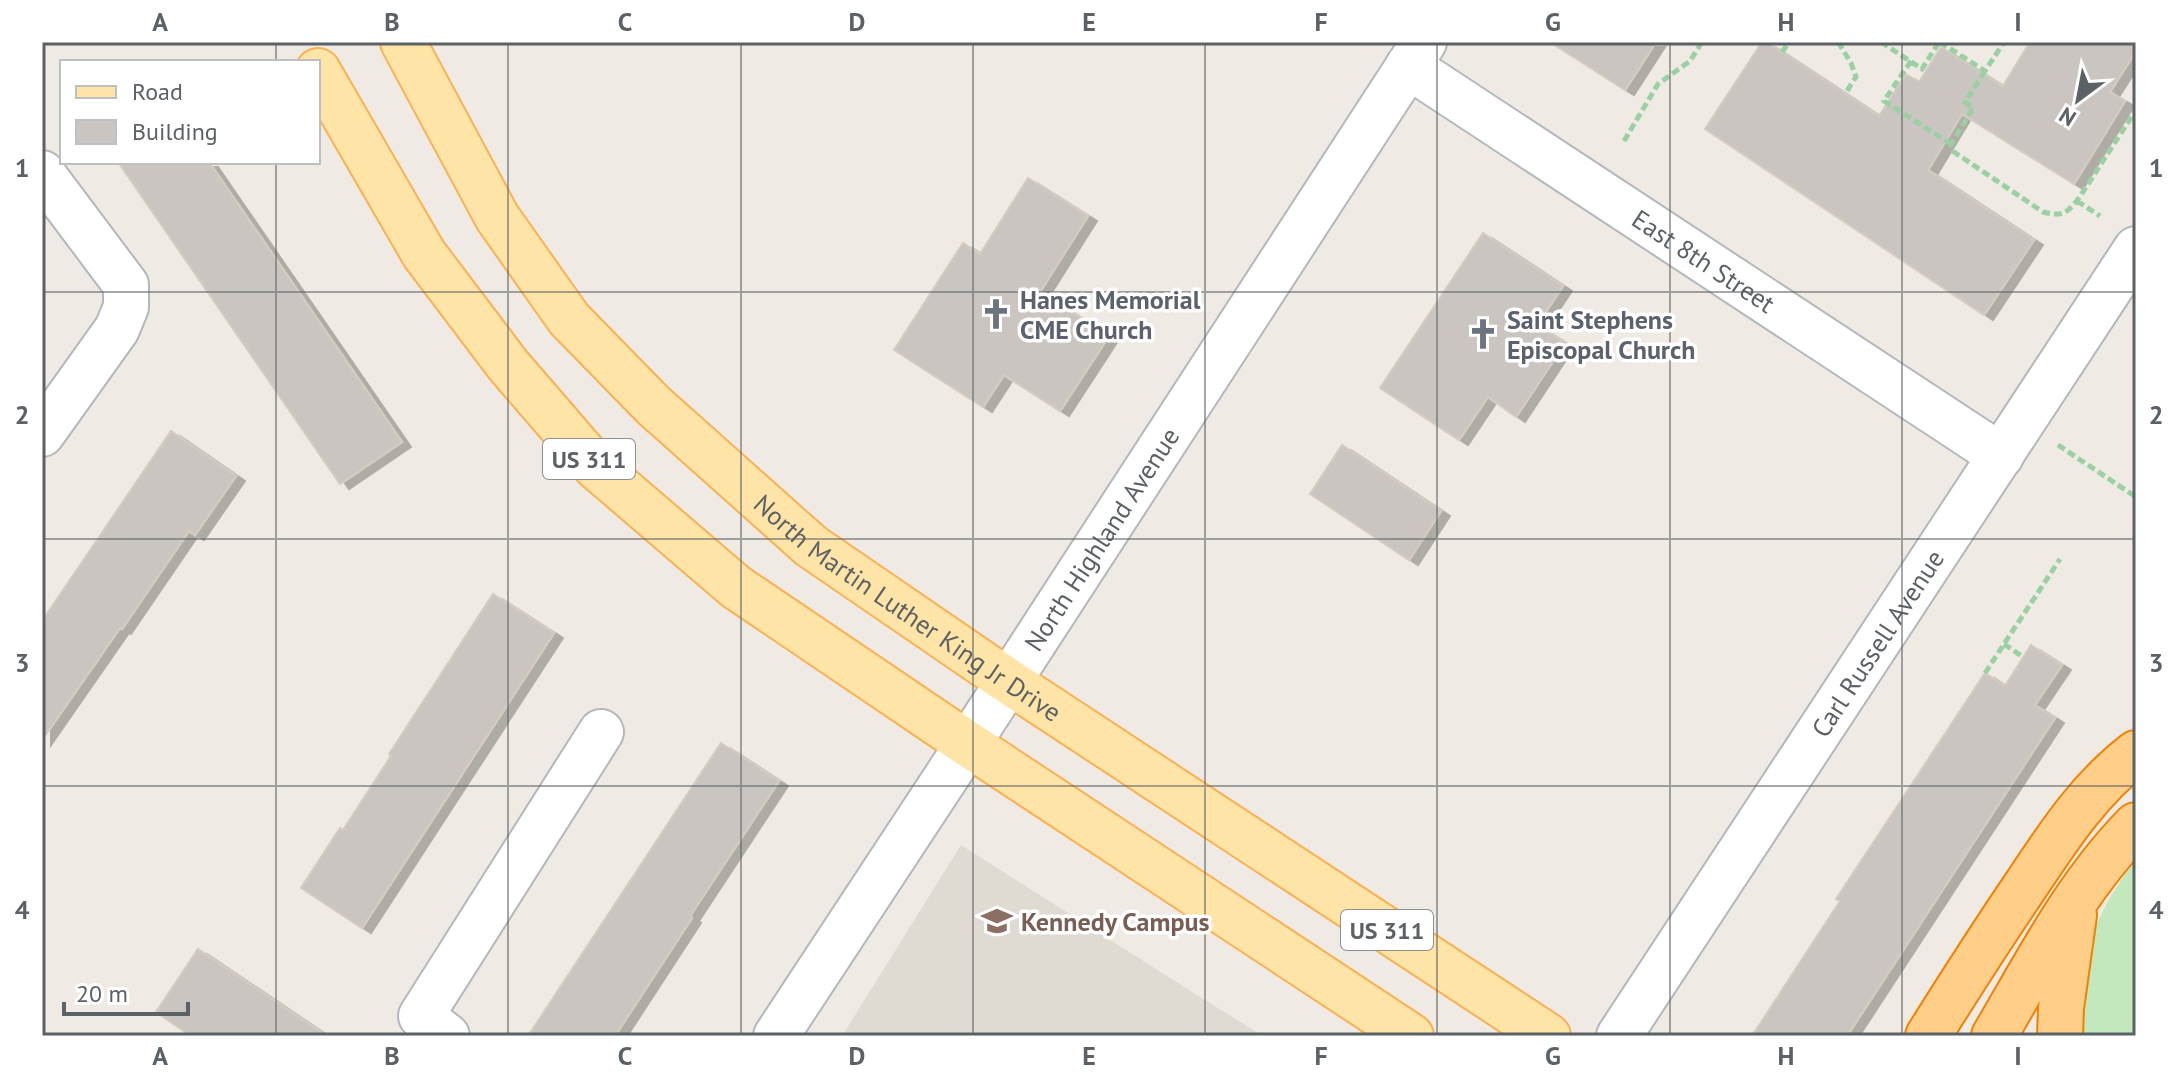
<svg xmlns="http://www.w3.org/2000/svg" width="2178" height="1078" viewBox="0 0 2178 1078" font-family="'PT Sans',sans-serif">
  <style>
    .education { fill: #dfdad2 }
    .green { fill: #c4e8be }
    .building { fill: #cac5c0; stroke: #d4cbc1; stroke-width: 2; filter: url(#shadow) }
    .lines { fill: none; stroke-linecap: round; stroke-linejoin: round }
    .minor-casing { stroke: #b4b7bb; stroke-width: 48 }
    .major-casing { stroke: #f9b152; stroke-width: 48 }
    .highway-casing { stroke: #f28100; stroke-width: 48 }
    .path { stroke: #9ad0a2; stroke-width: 5; stroke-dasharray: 8 4; stroke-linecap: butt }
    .minor { stroke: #fff; stroke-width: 44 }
    .major { stroke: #ffe4a8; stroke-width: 44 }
    .highway { stroke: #ffcf8a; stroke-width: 44 }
    .grid { fill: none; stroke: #5b6165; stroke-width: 2; stroke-opacity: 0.55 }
    .labels { text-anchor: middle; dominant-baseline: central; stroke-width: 7; stroke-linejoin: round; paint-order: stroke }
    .shield { fill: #fff; stroke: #8c9093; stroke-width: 2 }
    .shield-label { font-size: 24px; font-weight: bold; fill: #5b6165 }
    .street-label { font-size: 26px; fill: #5b6165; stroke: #fff }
    .worship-label { font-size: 26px; font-weight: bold; fill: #5b616d; stroke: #fff; text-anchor: start }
    .education-label { font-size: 26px; font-weight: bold; fill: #785e54; stroke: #fff; text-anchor: start }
    .neatline { fill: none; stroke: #5b6165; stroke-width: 3 }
    .grid-label { font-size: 26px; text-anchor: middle; font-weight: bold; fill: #5b6165 }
  </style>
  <defs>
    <filter id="shadow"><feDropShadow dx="9" dy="5" stdDeviation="0" flood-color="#0004"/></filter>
  </defs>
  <rect width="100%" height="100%" fill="#efeae3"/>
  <path class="education" d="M 961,845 L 1200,997 L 1263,1036 L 842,1036 Z"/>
  <path class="green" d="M 2136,855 L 2136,1036 L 2077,1036 L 2091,936 L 2107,903 Z"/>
  <path class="building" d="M 1550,42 L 1656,42 L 1625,90 Z
    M 1762,42 L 1766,42 L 1782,52 L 1879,116 L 1906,74 L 1919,82 L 1941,47 L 2003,86 L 2030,42 L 2136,42 L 2136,51 L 2110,92 L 2125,101 L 2074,184 L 1962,114 L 1928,170 L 2034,240 L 1984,315 L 1705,129 Z
    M 118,162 L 209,162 L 402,442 L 340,484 Z
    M 1028,178 L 1088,216 L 1040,292 L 1109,336 L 1060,411 L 1004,375 L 983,407 L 894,350 L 963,243 L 980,254 Z
    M 1483,233 L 1563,286 L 1537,325 L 1565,343 L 1516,417 L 1488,397 L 1459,440 L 1380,388 Z
    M 171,431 L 236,476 L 195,535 L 189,531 L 122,629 L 120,628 L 42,740 L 42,621 Z
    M 1342,445 L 1441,511 L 1409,560 L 1310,494 Z
    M 493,594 L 554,633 L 362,928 L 301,888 L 340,828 L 343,830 L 391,756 L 389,754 Z
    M 2031,645 L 2062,665 L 2035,705 L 2055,718 L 1847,1036 L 1752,1036 L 1840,901 L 1836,899 L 1985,673 L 2005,686 Z
    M 721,743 L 779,781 L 690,916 L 692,918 L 615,1036 L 528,1036 Z
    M 198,949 L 327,1036 L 191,1036 L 156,1012 Z"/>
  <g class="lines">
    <defs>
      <g id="minor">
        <path id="s1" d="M 1408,66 L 2001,456"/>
        <path d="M 42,173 L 126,285 L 126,307 L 117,329 L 42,434"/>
        <path d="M 447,1036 L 421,1016 L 601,732"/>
        <path id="s2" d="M 776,1036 L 968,744 L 1424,42"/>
        <path id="s3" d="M 1619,1036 L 2136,249"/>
      </g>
      <g id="major">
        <path id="s4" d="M 403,42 L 497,217 L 569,319 L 653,405 L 811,546 L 1008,681 L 1548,1036"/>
        <path d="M 318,71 L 424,254 L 508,365 L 596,467 L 736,587 L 968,744 L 1411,1036"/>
      </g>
      <path id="highway" d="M 1928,1036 C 1960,985 1992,935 2026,885 C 2058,837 2089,789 2136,753
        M 1994,1036 C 2037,963 2076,886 2136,825
        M 2060,1036 L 2061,1008 L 2074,915"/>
    </defs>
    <use href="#minor" class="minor-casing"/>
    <use href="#major" class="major-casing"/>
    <use href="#highway" class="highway-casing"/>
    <path class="path" d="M 1838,42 L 1851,63 L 1856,77 L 1845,94
      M 1881,42 L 1922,69 L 1939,42
      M 1940,42 L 1985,71 L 2004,42
      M 1782,52 L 1789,42
      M 2135,52 L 2136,52
      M 1911,61 L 1884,101 L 1951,144
      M 1985,71 L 1965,102 L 1973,108 L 1951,144 L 1954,152 L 2043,212 C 2063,217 2067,213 2079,198 L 2136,110
      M 1624,141 L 1658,84 L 1690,61 L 1702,42
      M 2077,201 L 2100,216
      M 2058,445 L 2136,497
      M 2004,644 L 2023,657
      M 1985,673 L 2060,559"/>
    <use href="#minor" class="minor"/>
    <use href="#major" class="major"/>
    <use href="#highway" class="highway"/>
  </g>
  <path class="grid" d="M 276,42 L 276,62M 508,42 L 508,1036M 741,42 L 741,1036M 973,42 L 973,1036M 1205,42 L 1205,1036M 1437,42 L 1437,1036M 1670,42 L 1670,1036M 1902,42 L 1902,1036M 276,162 L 276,1036M 42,292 L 2136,292M 42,539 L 2136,539M 42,786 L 2136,786"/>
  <defs>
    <symbol id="church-bare" viewBox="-9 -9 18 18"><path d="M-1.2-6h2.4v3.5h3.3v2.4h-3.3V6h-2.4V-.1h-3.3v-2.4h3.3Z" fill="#6b7280" stroke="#fff" stroke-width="2.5" paint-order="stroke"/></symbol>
    <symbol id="school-bare" viewBox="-9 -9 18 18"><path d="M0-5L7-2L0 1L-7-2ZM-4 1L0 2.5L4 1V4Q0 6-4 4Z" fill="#8d6e63" stroke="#fff" stroke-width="2.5" paint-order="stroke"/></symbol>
  </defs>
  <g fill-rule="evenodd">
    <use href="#church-bare" x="974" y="292" width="44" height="44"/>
    <use href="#church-bare" x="1461" y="312" width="44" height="44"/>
    <use href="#school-bare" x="975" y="899" width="44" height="44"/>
  </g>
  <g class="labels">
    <g class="shield">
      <rect x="543" y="439" width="92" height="40" rx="6"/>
      <rect x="1341" y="910" width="92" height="40" rx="6"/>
    </g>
    <g class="shield-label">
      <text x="589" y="459">US 311</text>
      <text x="1387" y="930">US 311</text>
    </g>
    <g class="street-label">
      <text stroke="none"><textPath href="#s1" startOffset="354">East 8th Street</textPath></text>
      <text stroke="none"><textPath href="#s2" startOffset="594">North Highland Avenue</textPath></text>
      <text stroke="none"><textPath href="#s4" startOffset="770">North Martin Luther King Jr Drive</textPath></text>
      <text stroke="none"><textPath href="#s3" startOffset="470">Carl Russell Avenue</textPath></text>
    </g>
    <g class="worship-label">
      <text x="1020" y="299">Hanes Memorial<tspan x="1020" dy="30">CME Church</tspan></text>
      <text x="1507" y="319">Saint Stephens<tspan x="1507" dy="30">Episcopal Church</tspan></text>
    </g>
    <g class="education-label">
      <text x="1021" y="921">Kennedy Campus</text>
    </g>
  </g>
  <rect width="2178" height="1078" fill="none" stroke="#ffffff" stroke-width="88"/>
  <rect x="60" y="60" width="260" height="104" fill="#ffffff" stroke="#bdc0c1" stroke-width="2"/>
  <rect x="76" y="86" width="40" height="12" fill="#ffe4a8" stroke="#bdc0c1" stroke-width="2"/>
  <text x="132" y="100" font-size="24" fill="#5b6165">Road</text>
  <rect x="76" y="120" width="40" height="24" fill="#cac5c0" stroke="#bdc0c1" stroke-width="2"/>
  <text x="132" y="140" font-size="24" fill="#5b6165">Building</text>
  <g transform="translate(2078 100) rotate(212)" stroke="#ffffff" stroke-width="6" paint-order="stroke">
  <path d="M0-6L14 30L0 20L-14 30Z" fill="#5b6165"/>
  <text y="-12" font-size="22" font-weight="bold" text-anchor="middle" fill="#5b6165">N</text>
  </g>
  <path d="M64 1002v12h124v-12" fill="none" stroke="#5b6165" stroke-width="4"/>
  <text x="76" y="1002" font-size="24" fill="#5b6165" stroke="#ffffff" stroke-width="6" paint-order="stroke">20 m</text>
  <rect x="44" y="44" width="2090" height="990" class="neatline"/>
  <g class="grid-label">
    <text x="160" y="31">A</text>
    <text x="392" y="31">B</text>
    <text x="625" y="31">C</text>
    <text x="857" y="31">D</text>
    <text x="1089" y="31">E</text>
    <text x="1321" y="31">F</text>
    <text x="1553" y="31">G</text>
    <text x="1786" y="31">H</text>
    <text x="2018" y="31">I</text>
    <text x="22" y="177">1</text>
    <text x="2156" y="177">1</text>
    <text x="22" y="424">2</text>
    <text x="2156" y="424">2</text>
    <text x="22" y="672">3</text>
    <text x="2156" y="672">3</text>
    <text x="22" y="919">4</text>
    <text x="2156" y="919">4</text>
    <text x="160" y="1065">A</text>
    <text x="392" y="1065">B</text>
    <text x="625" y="1065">C</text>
    <text x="857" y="1065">D</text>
    <text x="1089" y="1065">E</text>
    <text x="1321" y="1065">F</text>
    <text x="1553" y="1065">G</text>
    <text x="1786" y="1065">H</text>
    <text x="2018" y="1065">I</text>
  </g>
</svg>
